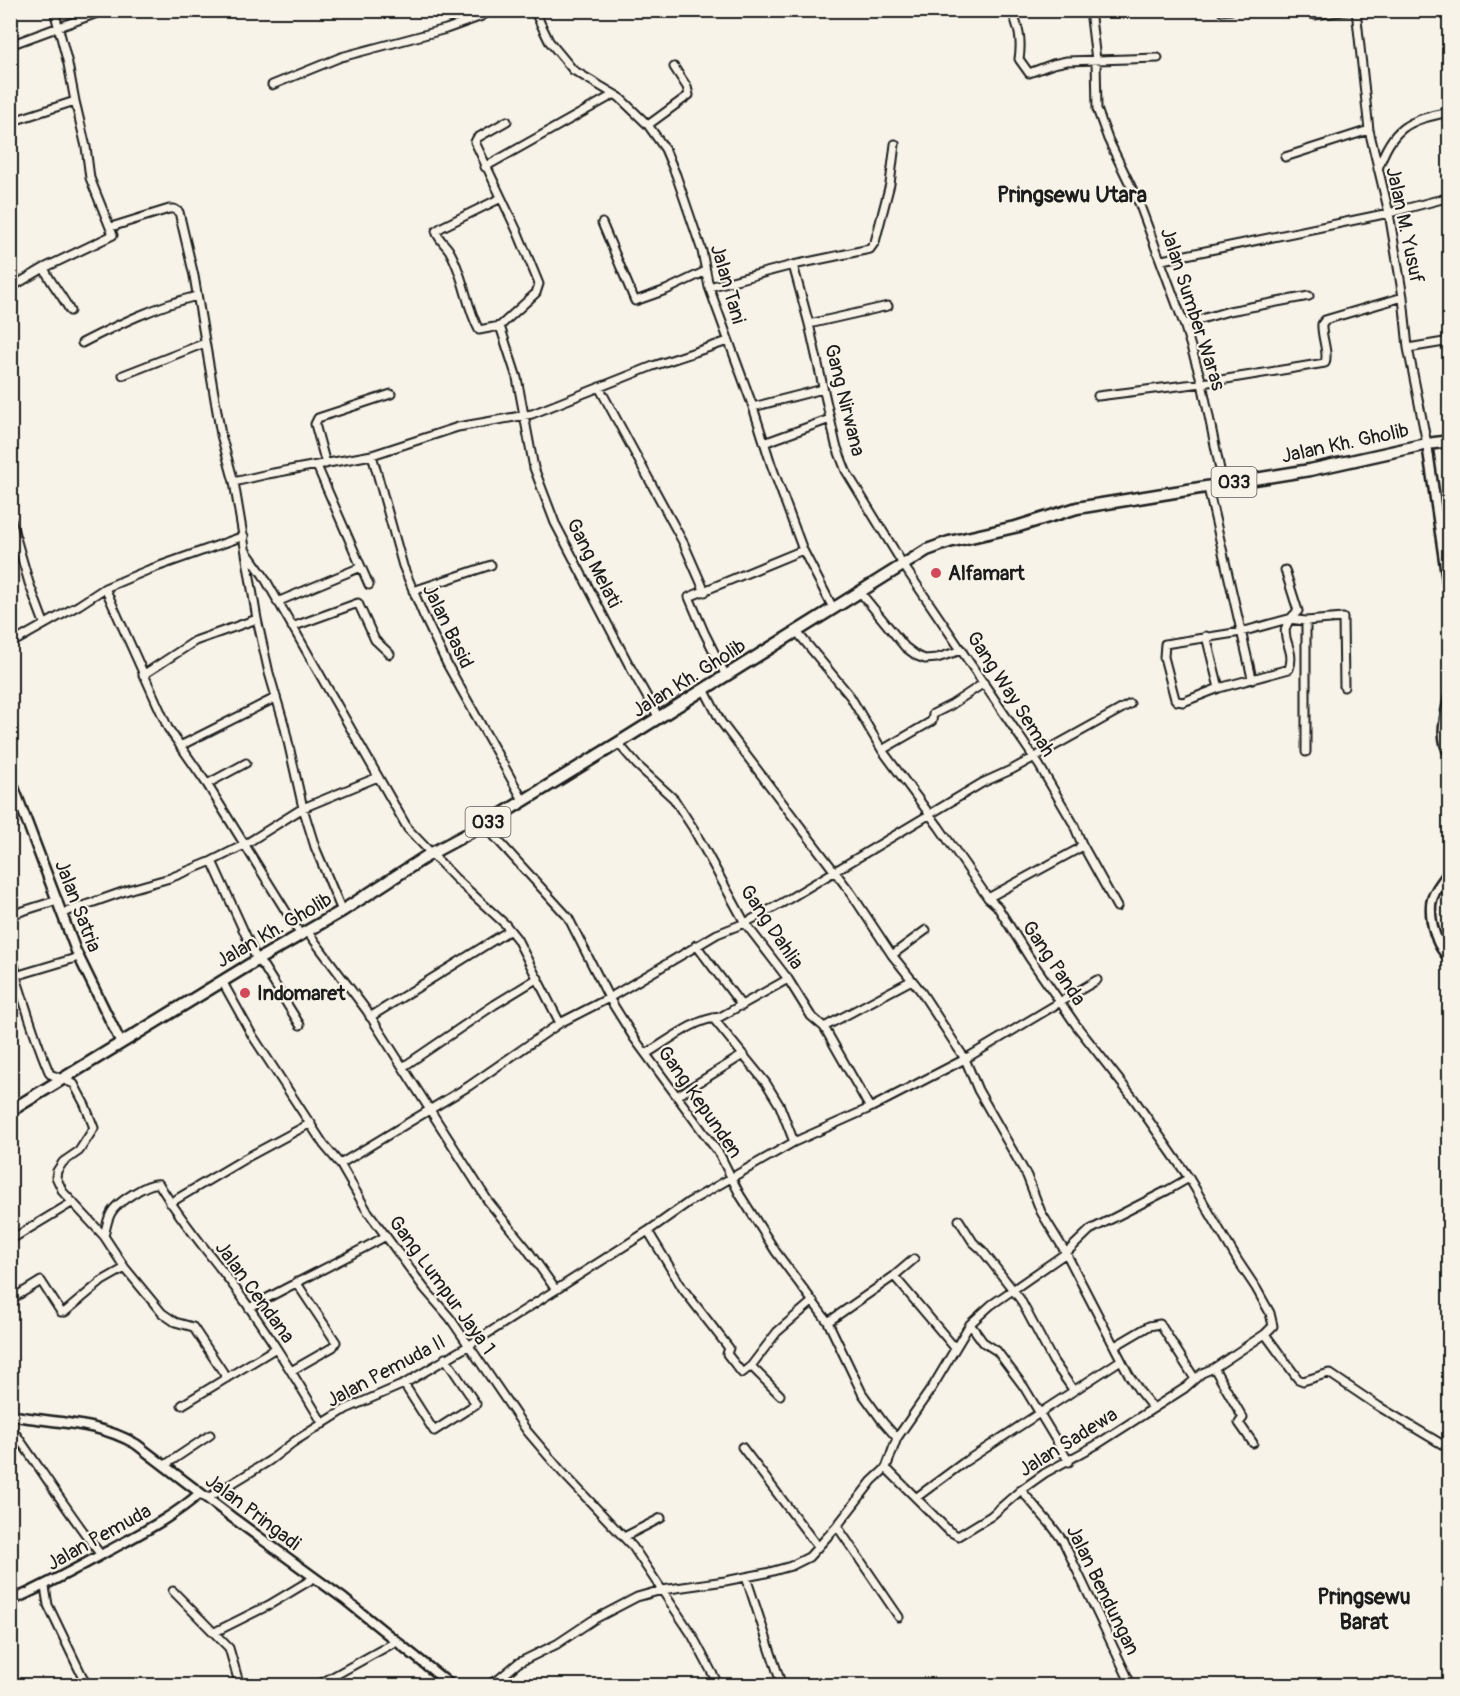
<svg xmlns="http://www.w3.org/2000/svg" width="1460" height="1696" viewBox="0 0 1460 1696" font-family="Pangolin,sans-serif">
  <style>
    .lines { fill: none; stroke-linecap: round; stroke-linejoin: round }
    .minor-casing { stroke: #1c1c1c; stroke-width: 11 }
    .tertiary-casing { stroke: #1c1c1c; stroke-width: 13 }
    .primary-casing { stroke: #1c1c1c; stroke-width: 15 }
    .minor { stroke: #f7f3e8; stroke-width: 7 }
    .tertiary { stroke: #f7f3e8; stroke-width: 8 }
    .primary { stroke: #f7f3e8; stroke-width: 10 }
    .poi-dot { fill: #d1495b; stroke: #f7f3e8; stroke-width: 2 }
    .labels { text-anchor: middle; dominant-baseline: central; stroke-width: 4.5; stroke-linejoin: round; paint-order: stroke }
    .shield { fill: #f7f3e8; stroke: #5e5c59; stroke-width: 1.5 }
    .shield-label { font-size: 18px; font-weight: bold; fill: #1c1c1c }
    .street-label { font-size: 20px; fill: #1c1c1c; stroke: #f7f3e8 }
    .poi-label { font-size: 20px; font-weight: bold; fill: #1c1c1c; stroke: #f7f3e8; text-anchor: start }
    .quarter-label { font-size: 22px; font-weight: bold; fill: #1c1c1c; stroke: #f7f3e8 }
  </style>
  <rect width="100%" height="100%" fill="#f7f3e8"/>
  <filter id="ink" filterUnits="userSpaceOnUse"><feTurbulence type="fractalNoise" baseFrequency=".0167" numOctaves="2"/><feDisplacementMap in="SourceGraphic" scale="12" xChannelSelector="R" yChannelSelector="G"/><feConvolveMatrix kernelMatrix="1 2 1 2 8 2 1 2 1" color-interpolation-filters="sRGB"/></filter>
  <g filter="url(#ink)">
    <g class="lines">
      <defs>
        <path id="minor" d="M 534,10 L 549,41 L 573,70 L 619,97 L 648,125 L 665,149 L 676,175 L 702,251 L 709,287 L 753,407 L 771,464 L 803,550 L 833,608
          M 1011,10 C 1019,27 1022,41 1019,59 L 1029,73 L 1053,64 L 1067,61 L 1158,58
          M 1090,10 L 1096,60 L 1097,109 L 1108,139 L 1139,203 L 1184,324 L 1202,383 L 1223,484
          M 1299,10 L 1315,15 L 1352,10
          M 1356,10 L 1369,130 L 1389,213 L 1403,297 L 1408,348 L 1427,444
          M 1221,11 L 1231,10
          M 10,45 L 100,12
          M 272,85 L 341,57 L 446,29 L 482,16 L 491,10
          M 1448,112 L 1450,124
          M 507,121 L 477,138 L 475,142 L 518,233 L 539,284 L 536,293 L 500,326 L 517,378 L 534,468 L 555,523 L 629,665 L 659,718
          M 10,122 L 75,101
          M 648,125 L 689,95 L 687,87 L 674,67
          M 1285,157 L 1369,130
          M 485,167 L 613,95
          M 1378,169 C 1392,127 1408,120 1450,112
          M 602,223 L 635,301 L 666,290 L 706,271
          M 111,227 L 169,209 L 174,209 L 179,212 L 194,276 L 221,435 L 234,482 L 257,619 L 269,673 L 284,724 L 303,808 L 315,847 L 342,911
          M 1162,260 L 1389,213 L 1450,197
          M 793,265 L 809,324 L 836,445 L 846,471 L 904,566 L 1039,765 L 1073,823 L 1082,844 L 1117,907
          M 44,268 C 51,284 63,296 70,311
          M 709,287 L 793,265 L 870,249 L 875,242 L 890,184 L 895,144
          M 10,288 L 44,268 L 113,235 L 90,178 L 86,147 L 75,101 L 68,64 L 54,10
          M 809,324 L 888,306
          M 1184,324 L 1229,311 L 1309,296
          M 500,326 L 479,330 C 466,306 464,275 449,250 C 445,244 438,239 436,231 L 442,227 L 501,198
          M 82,343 C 119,324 156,306 197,296
          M 1408,348 L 1450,341
          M 123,375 L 205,343
          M 599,387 L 684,544 L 705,592
          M 1098,396 L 1202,383 L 1325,363 C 1329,352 1321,337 1322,324 L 1325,320 L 1403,297
          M 753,407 L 823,389
          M 764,443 L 830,419
          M 372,455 L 403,566 L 423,614 L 447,664 L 523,800
          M 326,464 L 315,424 L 318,418 L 391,394
          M 317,466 L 369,585
          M 234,482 L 268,474 L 372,455 L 458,427 L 532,414 L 653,366 L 728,341
          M 1208,488 L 1252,678
          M 10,517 L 29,583 L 44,623
          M 246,551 L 263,575 L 408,829 L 455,878 L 505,924 L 517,939 L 560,1023
          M 1285,570 L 1298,611 C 1270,635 1298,644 1289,669 L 1219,688 L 1183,702 L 1177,701 L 1175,699 L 1164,657 L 1165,644 L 1241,632 L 1288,619 L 1306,621 L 1343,618 L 1344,687
          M 105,588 L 168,728 L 207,784 L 297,929
          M 413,591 L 491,565
          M 860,592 L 905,647 L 917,656 L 925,659 L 937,658 L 962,650
          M 277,602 L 361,567
          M 292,627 L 358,603 L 375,640 L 390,654
          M 797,632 L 850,696 L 882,750 L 939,827 L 988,898 L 997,906 L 1029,957 L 1076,1025 L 1134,1099 L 1189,1178 L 1238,1261 L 1256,1288 L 1270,1313 L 1273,1326 L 1265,1334 L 1214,1368 L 1202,1373 L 1185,1388 L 1096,1445 L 1045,1473 L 1021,1490 L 991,1516 L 958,1536 L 949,1531 L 886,1468
          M 1206,636 L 1219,688
          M 10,644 L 79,605 L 105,588 L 148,570 L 244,536
          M 143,675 L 195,641 L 257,619
          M 726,676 L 704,632 L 689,597 L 803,550
          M 704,689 L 721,722 L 851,893 L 892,955 L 920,990 L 965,1059 L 978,1090 L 1027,1176 L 1041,1212 L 1066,1253 L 1129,1375 L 1140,1392 L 1153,1408
          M 618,743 L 637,765 L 674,799 L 693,828 L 745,923 L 788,979 L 811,1016 L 824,1027 L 870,1108
          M 180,746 L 275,698
          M 882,750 L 932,721 L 933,714 L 951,705 L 984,683
          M 1306,752 L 1306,621
          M 207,784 L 246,763
          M 484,825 L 568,917 L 609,998 L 634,1038 L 720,1155 L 740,1195 L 776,1252 L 828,1322 L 862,1393 L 883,1422 L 897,1438
          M 212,861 L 257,960 L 264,967 L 300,1025
          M 988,898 L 1078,849 L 1082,844
          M 63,913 L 131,889 L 170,878 L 212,861 L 244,845 L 303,808 L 378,777
          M 10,915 L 58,900
          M 307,931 L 367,1011 L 488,1201 L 527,1249 L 556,1290
          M 696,945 L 742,1006
          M 10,955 C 16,964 15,973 18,983 C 28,1014 37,1045 50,1074 L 74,1084 L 85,1105 L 94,1128 L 79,1151 L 63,1162 L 57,1171 L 56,1177 L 63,1192 L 104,1236 L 125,1268 L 162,1313 L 175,1322 L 193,1327 L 227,1378
          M 892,955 L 926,930
          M 22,974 L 79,957
          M 222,981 L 252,1035 L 324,1145 L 340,1164 L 366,1209 L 424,1288 L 450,1318 L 527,1431 L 562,1472 L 633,1547 L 692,1635 L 719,1686
          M 370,1017 L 510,930
          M 713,1018 L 766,1083 L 780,1106 L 794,1142
          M 824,1027 L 912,980
          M 646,1054 C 668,1041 694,1019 720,1017 L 788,979
          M 403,1067 L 494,1005 L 538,978
          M 677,1096 L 743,1055
          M 340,1164 L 469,1086 L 560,1023 L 609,998 L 717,934 L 745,923 L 782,903 L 982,783 L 1013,769 L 1130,704
          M 170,1203 L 246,1158 L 311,1123
          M 959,1220 L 973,1242 L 982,1250 L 1020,1299 L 1053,1361 L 1074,1391
          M 648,1231 L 683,1289 L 729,1348 L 727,1354 L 742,1373 L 751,1366 L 777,1332 L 813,1301
          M 104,1236 C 106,1229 107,1220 111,1213 C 116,1203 148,1182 159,1184 C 182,1223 212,1256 238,1292 C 269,1334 296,1379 323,1424
          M 10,1240 L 73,1202
          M 894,1276 L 955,1348
          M 10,1300 L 41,1281 L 61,1312 L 65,1312 L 102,1281 L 125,1268
          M 249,1308 C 294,1283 341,1261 386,1236
          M 828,1322 L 894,1276 L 914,1259
          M 970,1324 L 983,1342 L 997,1351 L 1024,1387 L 1069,1462
          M 1265,1334 L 1298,1379 L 1303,1381 L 1329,1373 L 1378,1406 L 1450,1449
          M 1115,1346 L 1149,1326 L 1160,1324 L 1195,1379
          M 751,1366 L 780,1395
          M 1214,1368 L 1243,1418 L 1239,1423 L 1253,1443
          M 291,1371 L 333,1347 L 336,1342 L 296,1282
          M 404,1384 L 434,1431 L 476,1404 L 445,1358
          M 182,1405 L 276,1348
          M 10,1426 C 41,1469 69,1514 101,1555
          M 742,1447 L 818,1547
          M 165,1465 L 210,1435
          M 1021,1490 L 1051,1525 L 1063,1541 L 1129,1680
          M 917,1497 L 963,1463 L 1121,1360
          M 208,1498 L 269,1461 L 295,1441 L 346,1409 L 404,1384 L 468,1346 L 648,1231 L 689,1202 L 794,1142 L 870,1108 L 965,1059 L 1097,980
          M 837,1526 L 899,1617
          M 624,1537 L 661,1518
          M 746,1577 L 780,1680
          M 45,1587 L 48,1605 L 87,1686
          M 173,1591 L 229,1648 L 240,1686
          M 215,1632 L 269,1605 L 314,1578
          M 316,1686 L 397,1641
          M 485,1686 L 499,1679 L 518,1663 L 557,1644 L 593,1620 L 637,1597 L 662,1590 L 725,1581 L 766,1573 L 791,1566 L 809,1557 L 837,1526 L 872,1481 L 886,1468 L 897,1438 L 933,1386 L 970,1324 L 991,1305 L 1066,1253 L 1090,1230 L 1168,1190 L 1189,1178"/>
        <path id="tertiary" d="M 1427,444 L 1450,601
          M 1450,693 C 1446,713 1438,737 1450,755
          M 10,777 L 76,951 L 121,1043
          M 1450,870 C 1443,881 1432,892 1431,905 C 1430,921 1436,948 1450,958
          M 10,1415 C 53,1423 97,1421 136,1444 L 233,1518 L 344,1599 L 452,1686
          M 10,1601 C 45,1586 77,1568 110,1550 C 141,1533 173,1517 200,1493"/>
        <path id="primary" d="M 10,1111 L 257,960 L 342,911 L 430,854 L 484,825 L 618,743 L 927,550 L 949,542 L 1019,526 L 1077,508 L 1310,470 L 1427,444 L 1450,441"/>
      </defs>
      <use href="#minor" class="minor-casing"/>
      <use href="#tertiary" class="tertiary-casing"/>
      <use href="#primary" class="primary-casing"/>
      <use href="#minor" class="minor"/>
      <use href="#tertiary" class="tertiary"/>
      <use href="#primary" class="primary"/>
    </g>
  </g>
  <g class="poi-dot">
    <circle cx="936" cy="573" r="6"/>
    <circle cx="245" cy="993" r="6"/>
  </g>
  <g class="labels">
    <g class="shield">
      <rect x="1211.5" y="467" width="45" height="30" rx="4.5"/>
      <rect x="465.5" y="807" width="45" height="30" rx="4.5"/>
    </g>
    <g class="shield-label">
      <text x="1234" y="482">033</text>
      <text x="488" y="822">033</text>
    </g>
    <g class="street-label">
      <text transform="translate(1405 225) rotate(78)">Jalan M. Yusuf</text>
      <text transform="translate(728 284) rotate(74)">Jalan Tani</text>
      <text transform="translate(1193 309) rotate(72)">Jalan Sumber Waras</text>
      <text transform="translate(845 400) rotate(76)">Gang Nirwana</text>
      <text transform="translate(1345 443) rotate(-12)">Jalan Kh. Gholib</text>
      <text transform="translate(594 563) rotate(63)">Gang Melati</text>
      <text transform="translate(448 626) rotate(64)">Jalan Basid</text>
      <text transform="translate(689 678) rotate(-32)">Jalan Kh. Gholib</text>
      <text transform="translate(1011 694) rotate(57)">Gang Way Semah</text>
      <text transform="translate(78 906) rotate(69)">Jalan Satria</text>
      <text transform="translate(772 927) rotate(56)">Gang Dahlia</text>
      <text transform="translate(274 930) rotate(-30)">Jalan Kh. Gholib</text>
      <text transform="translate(1054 963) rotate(56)">Gang Panda</text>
      <text transform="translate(700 1102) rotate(55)">Gang Kepunden</text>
      <text transform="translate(442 1285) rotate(54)">Gang Lumpur Jaya 1</text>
      <text transform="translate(255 1292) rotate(54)">Jalan Cendana</text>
      <text transform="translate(386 1371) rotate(-28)">Jalan Pemuda II</text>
      <text transform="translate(1068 1442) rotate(-32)">Jalan Sadewa</text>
      <text transform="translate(253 1512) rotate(37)">Jalan Pringadi</text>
      <text transform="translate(99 1537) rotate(-29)">Jalan Pemuda</text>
      <text transform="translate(1103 1590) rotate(64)">Jalan Bendungan</text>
    </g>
    <g class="poi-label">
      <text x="948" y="573">Alfamart</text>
      <text x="257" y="993">Indomaret</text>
    </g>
    <g class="quarter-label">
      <text x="1072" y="195">Pringsewu Utara</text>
      <text x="1364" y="1597">Pringsewu<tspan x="1364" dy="25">Barat</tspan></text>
    </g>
  </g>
  <rect width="1460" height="1696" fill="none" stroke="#f7f3e8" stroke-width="36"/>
  <rect x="18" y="18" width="1424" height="1660" fill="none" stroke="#1c1c1c" stroke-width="2" filter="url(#ink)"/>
</svg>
